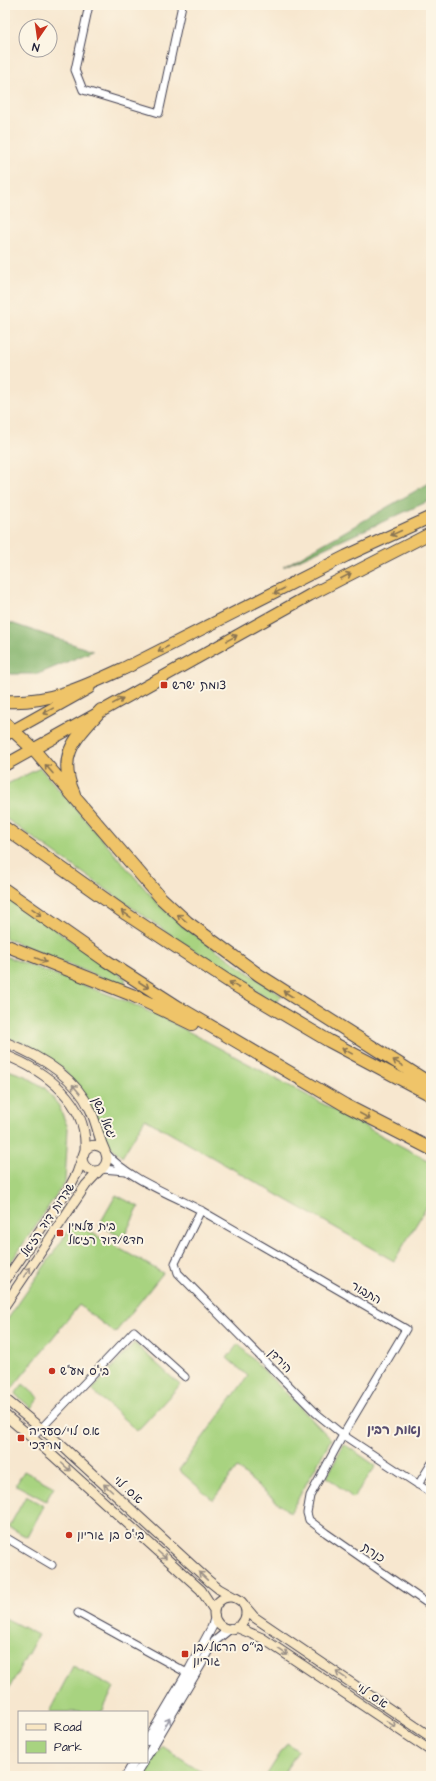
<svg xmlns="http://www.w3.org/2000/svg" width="436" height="1781" viewBox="0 0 436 1781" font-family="'Architects Daughter','Playpen Sans Hebrew',sans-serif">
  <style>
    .green { fill: #a8d380; stroke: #657a5e }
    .forest { fill: #86b56e; stroke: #546c54 }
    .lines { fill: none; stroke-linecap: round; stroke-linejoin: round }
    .minor-casing { stroke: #424051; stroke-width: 9 }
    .tertiary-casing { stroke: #424051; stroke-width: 10 }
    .secondary-casing { stroke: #424051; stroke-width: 11 }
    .trunk-casing { stroke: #424051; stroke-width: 13 }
    .motorway-casing { stroke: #424051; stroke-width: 14 }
    .minor { stroke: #fff; stroke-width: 7 }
    .tertiary { stroke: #fff; stroke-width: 8 }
    .secondary { stroke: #f9e7c3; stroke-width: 9 }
    .trunk { stroke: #efc469; stroke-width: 11 }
    .motorway { stroke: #efc469; stroke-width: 12 }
    .oneway { stroke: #887352 }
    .oneway2 { stroke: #988e86 }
    .oneway3 { stroke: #9c9ca7 }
    .poi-dot { fill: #c8321e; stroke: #fcf5e5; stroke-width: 1.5 }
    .labels { text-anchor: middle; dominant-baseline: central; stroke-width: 4; stroke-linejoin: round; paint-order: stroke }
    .poi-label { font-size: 12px; fill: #22223b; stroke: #fcf5e5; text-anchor: start }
    .street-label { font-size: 12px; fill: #22223b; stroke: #fcf5e5 }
    .neighbourhood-label { font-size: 13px; font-weight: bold; fill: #594e71; stroke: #fcf5e5 }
  </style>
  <rect width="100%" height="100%" fill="#fcf5e5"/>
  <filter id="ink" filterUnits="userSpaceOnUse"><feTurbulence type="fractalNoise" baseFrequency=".025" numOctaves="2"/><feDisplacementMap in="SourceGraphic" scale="8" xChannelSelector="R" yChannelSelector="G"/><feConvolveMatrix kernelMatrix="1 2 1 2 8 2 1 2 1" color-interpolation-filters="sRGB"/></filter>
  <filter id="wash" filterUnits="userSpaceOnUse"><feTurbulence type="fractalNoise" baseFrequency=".012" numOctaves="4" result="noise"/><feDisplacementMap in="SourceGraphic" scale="16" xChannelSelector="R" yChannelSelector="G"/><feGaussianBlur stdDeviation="0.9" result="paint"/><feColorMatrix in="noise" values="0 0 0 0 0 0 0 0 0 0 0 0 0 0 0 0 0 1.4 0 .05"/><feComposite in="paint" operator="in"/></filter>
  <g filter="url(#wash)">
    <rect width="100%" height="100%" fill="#f7e7cf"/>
    <path class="green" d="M 40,768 L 160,906 L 181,925 L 282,996 L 275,1003 L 171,935 L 5,818 L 5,785 Z
      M 5,895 L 125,978 L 126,988 L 5,938 Z
      M 5,956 L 126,1001 L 169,1021 L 431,1162 L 431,1200 L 394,1261 L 145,1119 L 122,1157 L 103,1139 L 66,1072 L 49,1058 L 27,1045 L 5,1037 Z
      M 5,1069 L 25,1076 L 45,1088 L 59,1106 L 68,1128 L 65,1182 L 5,1271 Z
      M 116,1195 L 139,1207 L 123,1238 L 99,1225 Z
      M 74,1223 L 163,1273 L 115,1333 L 79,1305 L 9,1392 L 5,1387 L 5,1323 Z
      M 134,1343 L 180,1385 L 137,1431 L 92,1390 Z
      M 238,1344 L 331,1439 L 290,1513 L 237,1468 L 213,1500 L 179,1470 L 248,1376 L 227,1358 Z
      M 23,1384 L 39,1398 L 31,1408 L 15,1394 Z
      M 344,1444 L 376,1466 L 353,1498 L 327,1477 Z
      M 24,1471 L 54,1487 L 46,1501 L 16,1485 Z
      M 26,1496 L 44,1506 L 27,1537 L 9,1527 Z
      M 5,1618 L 38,1635 L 5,1696 Z
      M 73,1666 L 114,1687 L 102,1712 L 49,1712 Z
      M 287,1743 L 298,1751 L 282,1776 L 266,1776 Z
      M 162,1746 L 209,1776 L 143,1776 Z"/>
    <path class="forest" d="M 431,482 L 431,500 L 283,567 Z
      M 5,621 L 93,651 L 38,674 L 10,674 L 5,671 Z"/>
  </g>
  <g filter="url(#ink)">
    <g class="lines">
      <defs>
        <path id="minor" d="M 89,5 L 75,70 L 83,90 L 159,113 L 182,5
          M 106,1153 C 128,1179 173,1195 202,1211 C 270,1250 338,1290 406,1329 L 343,1435 L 310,1496 L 307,1513 L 309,1520 L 326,1533 L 431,1606
          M 102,1169 L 126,1171
          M 201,1210 L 175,1263 L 178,1273 L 316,1413 L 343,1435 L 431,1493
          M 33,1437 L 134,1331 L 185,1377
          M 418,1485 L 431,1464
          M 5,1537 L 52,1565
          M 78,1613 L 187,1673"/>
        <path id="tertiary" d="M 147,1741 L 190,1668 L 212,1627 L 215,1617
          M 147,1756 L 215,1641 L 231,1628
          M 126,1776 L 134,1762
          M 135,1776 L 144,1762"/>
        <path id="secondary" d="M 5,1042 C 38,1055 74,1075 90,1109 C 95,1119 97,1130 101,1141 C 104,1151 112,1159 102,1169 C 93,1174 83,1169 82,1158
          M 5,1055 C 46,1071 88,1102 85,1150
          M 5,1281 L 69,1188 L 77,1173 L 85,1150 C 91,1144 97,1144 104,1149
          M 5,1305 L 86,1185 L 99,1171
          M 5,1399 L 60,1444 L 209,1581 L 219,1589 L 235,1598
          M 5,1415 L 51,1454 L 201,1590 L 214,1610
          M214 1613a16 16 0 1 1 32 0a16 16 0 1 1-32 0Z
          M 243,1604 L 254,1617 L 431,1737
          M 236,1627 L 262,1638 L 431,1751"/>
        <path id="trunk" d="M 123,669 L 346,556 L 431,517
          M 5,735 L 89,688
          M 5,765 L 310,595 L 431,533"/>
        <path id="motorway" d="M 5,701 C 52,704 90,684 131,665
          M 5,723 L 33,749 L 161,898 L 187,922 L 259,975 L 431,1084
          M 74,794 C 56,755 76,738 101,710
          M 5,828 L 126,914 L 231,983 L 329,1041 L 431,1095
          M 5,890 L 105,960 L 178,1007 L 345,1105 L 431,1149
          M 5,945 L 132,995 L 192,1024"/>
      </defs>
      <use href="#minor" class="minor-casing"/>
      <use href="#tertiary" class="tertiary-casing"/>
      <use href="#secondary" class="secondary-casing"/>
      <use href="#trunk" class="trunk-casing"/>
      <use href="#motorway" class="motorway-casing"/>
      <use href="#minor" class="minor"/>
      <use href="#tertiary" class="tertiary"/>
      <use href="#secondary" class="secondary"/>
      <use href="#trunk" class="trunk"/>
      <use href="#motorway" class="motorway"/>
    </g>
    <defs><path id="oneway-shaft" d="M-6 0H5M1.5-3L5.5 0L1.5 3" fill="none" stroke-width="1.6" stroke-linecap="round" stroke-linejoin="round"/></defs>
    <g class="oneway">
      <use href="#oneway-shaft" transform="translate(396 533) rotate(155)"/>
      <use href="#oneway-shaft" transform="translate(346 576) rotate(-28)"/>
      <use href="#oneway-shaft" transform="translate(279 591) rotate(153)"/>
      <use href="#oneway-shaft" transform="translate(232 638) rotate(-29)"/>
      <use href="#oneway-shaft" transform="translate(163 649) rotate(153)"/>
      <use href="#oneway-shaft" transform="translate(118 701) rotate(-29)"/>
      <use href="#oneway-shaft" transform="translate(48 711) rotate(151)"/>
      <use href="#oneway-shaft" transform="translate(49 769) rotate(-131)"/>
      <use href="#oneway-shaft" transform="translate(37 912) rotate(35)"/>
      <use href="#oneway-shaft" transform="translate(126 914) rotate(-145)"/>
      <use href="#oneway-shaft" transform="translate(182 918) rotate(-140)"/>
      <use href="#oneway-shaft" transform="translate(41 960) rotate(22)"/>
      <use href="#oneway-shaft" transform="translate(144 985) rotate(33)"/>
      <use href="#oneway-shaft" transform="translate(234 985) rotate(-148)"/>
      <use href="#oneway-shaft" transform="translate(288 994) rotate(-147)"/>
      <use href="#oneway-shaft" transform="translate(347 1051) rotate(-151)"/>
      <use href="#oneway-shaft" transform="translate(398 1063) rotate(-148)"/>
      <use href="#oneway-shaft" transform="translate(365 1116) rotate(28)"/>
    </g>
    <g class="oneway2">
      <use href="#oneway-shaft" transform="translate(76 1089) rotate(-130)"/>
      <use href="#oneway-shaft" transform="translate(27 1272) rotate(-56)"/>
      <use href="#oneway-shaft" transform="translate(66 1467) rotate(42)"/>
      <use href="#oneway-shaft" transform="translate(108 1488) rotate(-138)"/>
      <use href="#oneway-shaft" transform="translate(162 1555) rotate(42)"/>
      <use href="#oneway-shaft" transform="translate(203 1576) rotate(-137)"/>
      <use href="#oneway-shaft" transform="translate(283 1652) rotate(34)"/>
      <use href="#oneway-shaft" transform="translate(341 1675) rotate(-146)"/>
      <use href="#oneway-shaft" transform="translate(391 1724) rotate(34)"/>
    </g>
    <use class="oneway3" href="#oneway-shaft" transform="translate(167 1723) rotate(-59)"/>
  </g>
  <g class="poi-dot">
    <rect x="160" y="681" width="8" height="8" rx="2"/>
    <rect x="56" y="1229" width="8" height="8" rx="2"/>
    <circle cx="52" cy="1371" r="4"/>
    <rect x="17" y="1434" width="8" height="8" rx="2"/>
    <circle cx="69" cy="1535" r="4"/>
    <rect x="181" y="1650" width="8" height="8" rx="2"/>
  </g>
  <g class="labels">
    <g class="poi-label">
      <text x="172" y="685">צומת ישרש</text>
      <text x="68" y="1226">בית עלמין<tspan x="68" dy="14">חדש/דוד רזיאל</tspan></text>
      <text x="60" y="1371">בי"ס מע"ש</text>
      <text x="29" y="1431">א.ס לוי/סעדיה<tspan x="29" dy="14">מרדכי</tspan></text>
      <text x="77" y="1535">בי"ס בן גוריון</text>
      <text x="193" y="1647">בי״ס הראל/בן<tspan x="193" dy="14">גוריון</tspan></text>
    </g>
    <g class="street-label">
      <text transform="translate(104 1118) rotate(67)">יגאל בשן</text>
      <text transform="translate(48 1220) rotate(-56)">שדרות דוד רזיאל</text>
      <text transform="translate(366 1293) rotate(30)">התבור</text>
      <text transform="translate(280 1361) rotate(46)">הירדן</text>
      <text transform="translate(128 1490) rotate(42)">א.ס. לוי</text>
      <text transform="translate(373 1553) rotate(34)">כנרת</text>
      <text transform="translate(372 1696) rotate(34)">א.ס. לוי</text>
    </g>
    <g class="neighbourhood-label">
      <text x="394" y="1430">נאות רבין</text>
    </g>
  </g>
  <rect width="436" height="1781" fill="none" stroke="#fcf5e5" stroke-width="20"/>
  <rect x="18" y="1711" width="130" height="52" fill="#fcf5e5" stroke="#a5a1a1"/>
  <rect x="26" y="1724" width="20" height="6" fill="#f9e7c3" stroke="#a5a1a1"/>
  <text x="54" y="1731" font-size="12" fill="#22223b">Road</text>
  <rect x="26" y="1741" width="20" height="12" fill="#a8d380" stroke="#a5a1a1"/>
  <text x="54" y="1751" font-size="12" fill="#22223b">Park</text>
  <g transform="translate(38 38) rotate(193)"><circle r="19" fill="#fcf5e5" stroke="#a5a1a1"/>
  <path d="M0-3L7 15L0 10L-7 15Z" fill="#c8321e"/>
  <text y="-6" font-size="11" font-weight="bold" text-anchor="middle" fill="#22223b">N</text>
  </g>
</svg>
